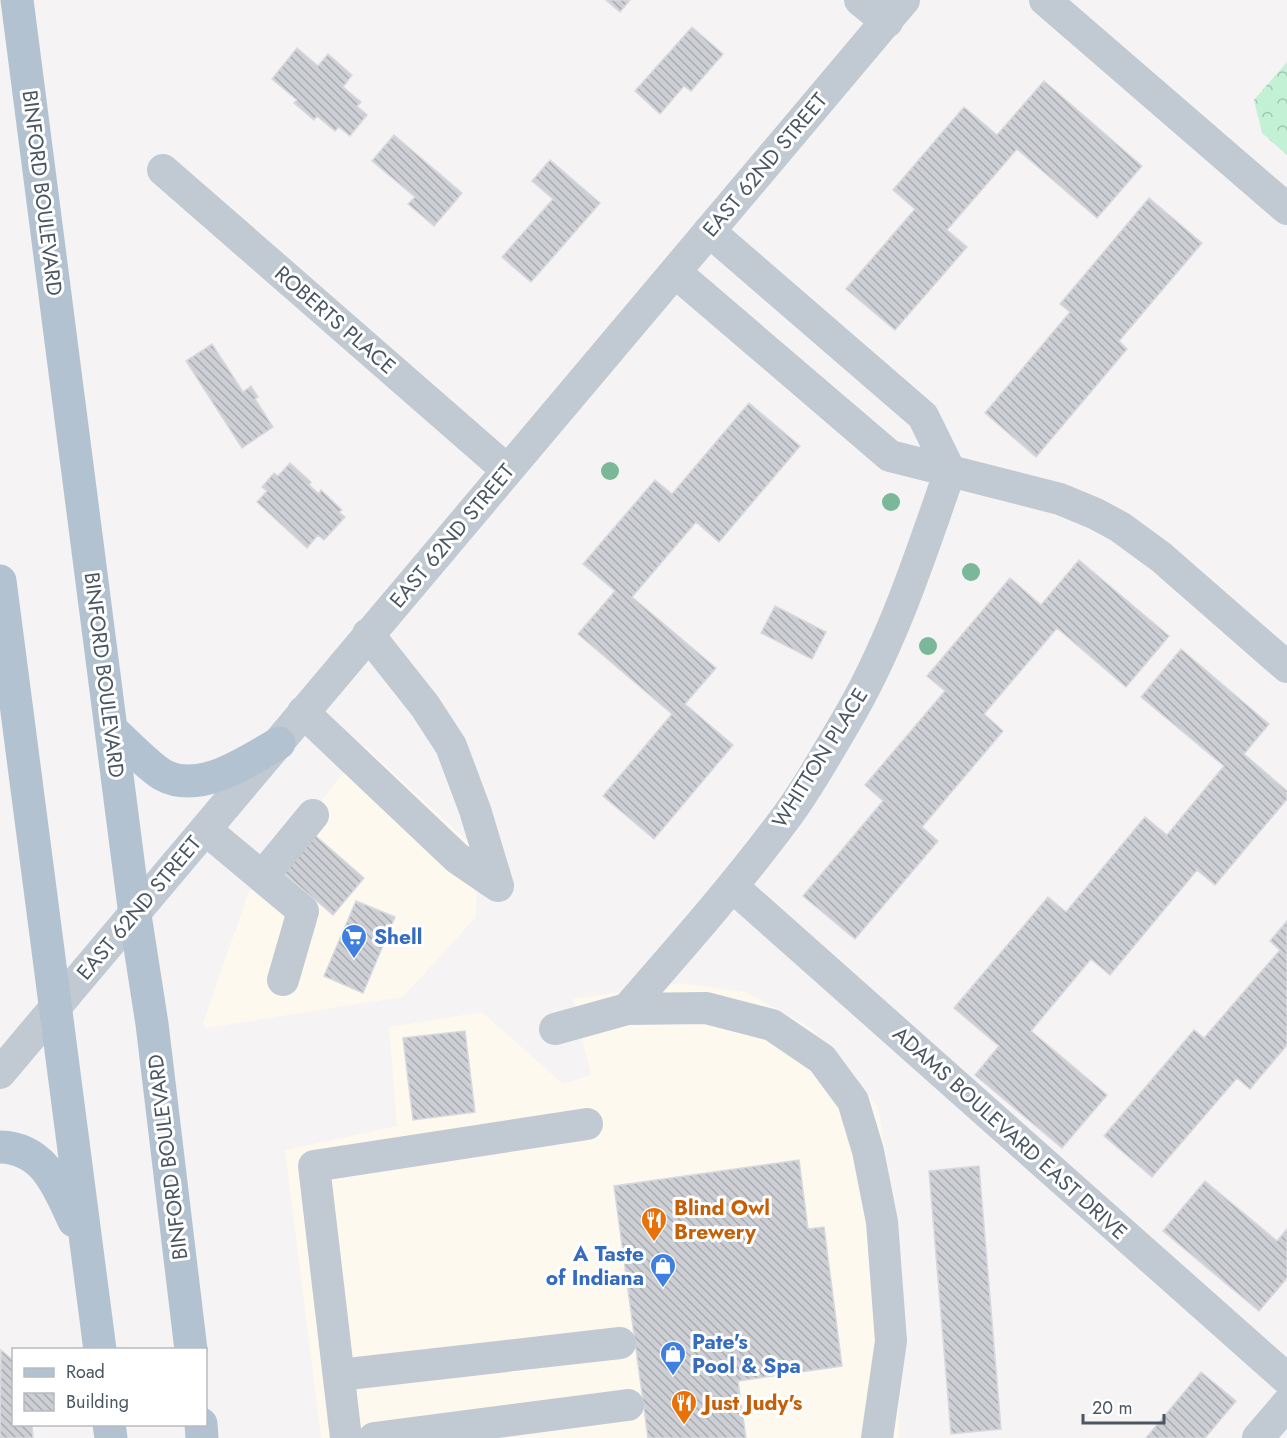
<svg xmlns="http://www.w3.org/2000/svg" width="1287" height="1438" viewBox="0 0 1287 1438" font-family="Jost,sans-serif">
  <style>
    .commercial { fill: #fdf9ef }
    .forest { fill: url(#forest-crowns) }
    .building { fill: url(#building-back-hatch); stroke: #d7d9de; stroke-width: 1.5 }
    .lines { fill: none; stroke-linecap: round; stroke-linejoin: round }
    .minor { stroke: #c1cad2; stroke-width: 32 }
    .major { stroke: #b3c2d1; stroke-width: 33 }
    .tree { fill: #7bb799 }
    .labels { text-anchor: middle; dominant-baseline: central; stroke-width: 6; stroke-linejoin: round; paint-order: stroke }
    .street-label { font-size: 21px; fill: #4a5661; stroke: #fff }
    .shop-label { font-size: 21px; font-weight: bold; fill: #366cbe; stroke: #fff; text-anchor: start }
    .food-label { font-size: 21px; font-weight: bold; fill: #c56008; stroke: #fff; text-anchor: start }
  </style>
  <defs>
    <pattern id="forest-crowns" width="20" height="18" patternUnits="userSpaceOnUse" patternTransform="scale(1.5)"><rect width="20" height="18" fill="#c3f1d5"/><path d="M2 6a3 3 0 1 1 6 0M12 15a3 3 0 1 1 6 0" fill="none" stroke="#a0c6b0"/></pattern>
    <pattern id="building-back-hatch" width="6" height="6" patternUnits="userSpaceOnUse" patternTransform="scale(1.5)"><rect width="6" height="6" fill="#cdcfd5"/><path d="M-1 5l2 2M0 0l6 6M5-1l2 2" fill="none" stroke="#a8abb0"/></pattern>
  </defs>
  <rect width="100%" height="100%" fill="#f5f3f3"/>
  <path class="commercial" d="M 365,746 L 478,851 L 476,917 L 403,997 L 206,1028 L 203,1023 L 249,891 Z
    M 680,983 L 746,992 L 811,1028 L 878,1107 L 895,1211 L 899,1438 L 321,1438 L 285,1150 L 397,1126 L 389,1027 L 482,1012 L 563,1084 L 591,1075 L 573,999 Z"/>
  <path class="forest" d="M 1287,62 L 1287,155 L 1262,133 L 1254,100 Z"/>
  <path class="building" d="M 606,0 L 630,0 L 620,12 Z
    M 692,27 L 723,54 L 691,91 L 684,86 L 660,114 L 635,91 Z
    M 297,48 L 318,66 L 328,54 L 352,75 L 343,87 L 361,102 L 357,106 L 367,115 L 350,136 L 339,127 L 335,131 L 317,116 L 314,120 L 294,103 L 297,100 L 272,79 Z
    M 1044,81 L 1142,166 L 1097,218 L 1017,149 L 947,230 L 967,247 L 895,330 L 846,289 L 915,209 L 893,190 L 964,107 L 997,135 Z
    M 394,135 L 462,193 L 434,226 L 408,204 L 415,197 L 372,161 Z
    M 550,160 L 600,203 L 531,282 L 502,257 L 553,199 L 532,181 Z
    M 1149,198 L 1202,243 L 1119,341 L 1127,349 L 1036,457 L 985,413 L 1070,312 L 1060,304 Z
    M 212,344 L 243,392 L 251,386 L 258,397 L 255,399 L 273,427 L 242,448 L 186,361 Z
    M 749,403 L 800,446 L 719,542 L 696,522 L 632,597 L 716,668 L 685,704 L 733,745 L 654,839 L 603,796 L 672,714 L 578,634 L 615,591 L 583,564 L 655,480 L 672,494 Z
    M 290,463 L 311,482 L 309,485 L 319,494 L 321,490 L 342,510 L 339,512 L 345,517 L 324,540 L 318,535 L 307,548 L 257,502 L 267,491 L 262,487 L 274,473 L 278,476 Z
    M 1079,560 L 1169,636 L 1126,687 L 1057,628 L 984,714 L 1003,731 L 922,827 L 938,841 L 855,939 L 803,896 L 883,801 L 865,785 L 945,691 L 927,676 L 1010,578 L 1041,605 Z
    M 775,606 L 826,632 L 812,659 L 761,633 Z
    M 1181,649 L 1269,724 L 1244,754 L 1287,791 L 1287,799 L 1215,885 L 1197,870 L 1110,975 L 1091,959 L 1031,1031 L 1107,1095 L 1062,1148 L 975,1075 L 999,1046 L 954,1008 L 1048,897 L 1066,912 L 1145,817 L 1167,835 L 1224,766 L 1141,697 Z
    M 311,832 L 364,878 L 333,915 L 279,869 Z
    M 356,901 L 395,917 L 363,993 L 324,976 Z
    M 1287,921 L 1287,1045 L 1250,1089 L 1237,1078 L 1152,1177 L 1104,1136 L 1194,1030 L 1204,1038 L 1280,950 L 1270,941 Z
    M 465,1031 L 475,1112 L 413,1120 L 403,1038 Z
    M 799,1160 L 808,1229 L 824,1227 L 842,1366 L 738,1381 L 746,1438 L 648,1438 L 614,1186 Z
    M 979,1166 L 1001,1429 L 951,1434 L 929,1171 Z
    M 1205,1181 L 1277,1241 L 1287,1229 L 1287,1278 L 1259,1311 L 1163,1231 Z
    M 1,1350 L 14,1361 L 14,1424 L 32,1424 L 33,1438 L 0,1438 Z
    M 1201,1372 L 1236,1401 L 1205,1438 L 1146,1438 Z"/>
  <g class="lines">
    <path class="minor" d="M 860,0 L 887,22
      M 1045,0 L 1287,209
      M 163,170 L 507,470
      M 675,272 L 890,456 L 950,471 L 923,416 L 709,231
      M 368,634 L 425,706 L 451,746 L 475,810 L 498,886
      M 303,712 L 457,858 L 498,886
      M 206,830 L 303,911 L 283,980
      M 262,877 L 313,815
      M 733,887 L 1287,1379
      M 627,1009 C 681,947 735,886 784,820 C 807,790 826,755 845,723 C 892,644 920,557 950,471 L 1060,499 L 1096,514 L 1120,527 L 1161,557 L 1287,667
      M 555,1029 L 627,1009 L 706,1008 L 772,1025 L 822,1059 L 853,1101 L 868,1151 L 882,1222 L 891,1341 L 877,1438
      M 0,1073 L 904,0
      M 339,1375 L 620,1343
      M 346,1438 L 314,1166 L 587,1124
      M 374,1438 L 628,1405
      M 1258,1438 L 1287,1404"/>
    <path class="major" d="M 17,0 L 135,915 L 152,1024 L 191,1350
      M 0,581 L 100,1350
      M 111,729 C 124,741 149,767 163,775 C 200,795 248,761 279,743
      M 0,1147 C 44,1148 58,1186 74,1221
      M 109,1424 L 111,1438
      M 201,1424 L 202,1438"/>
  </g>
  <g class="tree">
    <circle cx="610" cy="471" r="9"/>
    <circle cx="891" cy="502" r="9"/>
    <circle cx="971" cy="572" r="9"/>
    <circle cx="928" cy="646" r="9"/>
  </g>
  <defs>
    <symbol id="supermarket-pin" viewBox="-11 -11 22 30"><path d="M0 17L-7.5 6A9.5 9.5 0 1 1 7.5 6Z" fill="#3f7fe0" stroke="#fff"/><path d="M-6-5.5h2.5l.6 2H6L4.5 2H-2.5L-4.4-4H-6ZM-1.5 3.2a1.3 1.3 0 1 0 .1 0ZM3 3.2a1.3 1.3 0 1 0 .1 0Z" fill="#fff"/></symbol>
    <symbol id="restaurant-pin" viewBox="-11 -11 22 30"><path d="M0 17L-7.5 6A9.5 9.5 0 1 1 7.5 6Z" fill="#e8710a" stroke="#fff"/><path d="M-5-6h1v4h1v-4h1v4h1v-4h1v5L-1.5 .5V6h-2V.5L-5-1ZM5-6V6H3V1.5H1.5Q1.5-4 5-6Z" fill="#fff"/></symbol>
    <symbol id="shop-pin" viewBox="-11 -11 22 30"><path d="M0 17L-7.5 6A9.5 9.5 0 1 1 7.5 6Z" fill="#3f7fe0" stroke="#fff"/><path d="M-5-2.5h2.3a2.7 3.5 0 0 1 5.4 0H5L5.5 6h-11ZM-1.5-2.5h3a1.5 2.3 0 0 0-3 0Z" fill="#fff"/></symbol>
  </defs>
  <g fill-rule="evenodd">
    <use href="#supermarket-pin" x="339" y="922" width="30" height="40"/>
    <use href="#restaurant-pin" x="639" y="1205" width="30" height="40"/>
    <use href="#shop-pin" x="648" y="1251" width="30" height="40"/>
    <use href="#shop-pin" x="658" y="1339" width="30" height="40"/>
    <use href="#restaurant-pin" x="669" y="1388" width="30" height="40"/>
  </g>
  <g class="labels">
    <g class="street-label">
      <text transform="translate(765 165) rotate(-50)">EAST 62ND STREET</text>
      <text transform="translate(42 193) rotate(83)">BINFORD BOULEVARD</text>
      <text transform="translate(335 320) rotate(41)">ROBERTS PLACE</text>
      <text transform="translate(452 536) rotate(-50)">EAST 62ND STREET</text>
      <text transform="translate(104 675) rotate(83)">BINFORD BOULEVARD</text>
      <text transform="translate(820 758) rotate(-58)">WHITTON PLACE</text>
      <text transform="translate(139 908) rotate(-50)">EAST 62ND STREET</text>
      <text transform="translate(1010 1133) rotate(42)">ADAMS BOULEVARD EAST DRIVE</text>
      <text transform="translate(168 1157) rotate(-97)">BINFORD BOULEVARD</text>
    </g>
    <g class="shop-label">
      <text x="374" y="937">Shell</text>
      <text x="644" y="1254" text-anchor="end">A Taste<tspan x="644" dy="24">of Indiana</tspan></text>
      <text x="692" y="1342">Pate's<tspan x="692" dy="24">Pool &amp; Spa</tspan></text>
    </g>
    <g class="food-label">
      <text x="674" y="1208">Blind Owl<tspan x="674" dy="24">Brewery</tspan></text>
      <text x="704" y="1403">Just Judy's</text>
    </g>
  </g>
  <rect x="12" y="1348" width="195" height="78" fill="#ffffff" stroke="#b7bbc0" stroke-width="1.5"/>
  <rect x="24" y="1368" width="30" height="9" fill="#b3c2d1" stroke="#b7bbc0" stroke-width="1.5"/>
  <text x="66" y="1378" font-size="18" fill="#4a5661">Road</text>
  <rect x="24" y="1393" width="30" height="18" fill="url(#building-back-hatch)" stroke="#b7bbc0" stroke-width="1.5"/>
  <text x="66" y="1408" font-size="18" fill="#4a5661">Building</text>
  <path d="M1083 1414v9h81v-9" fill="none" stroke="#4a5661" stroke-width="3"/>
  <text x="1092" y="1414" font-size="18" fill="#4a5661" stroke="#ffffff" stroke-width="4.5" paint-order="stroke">20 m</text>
</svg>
